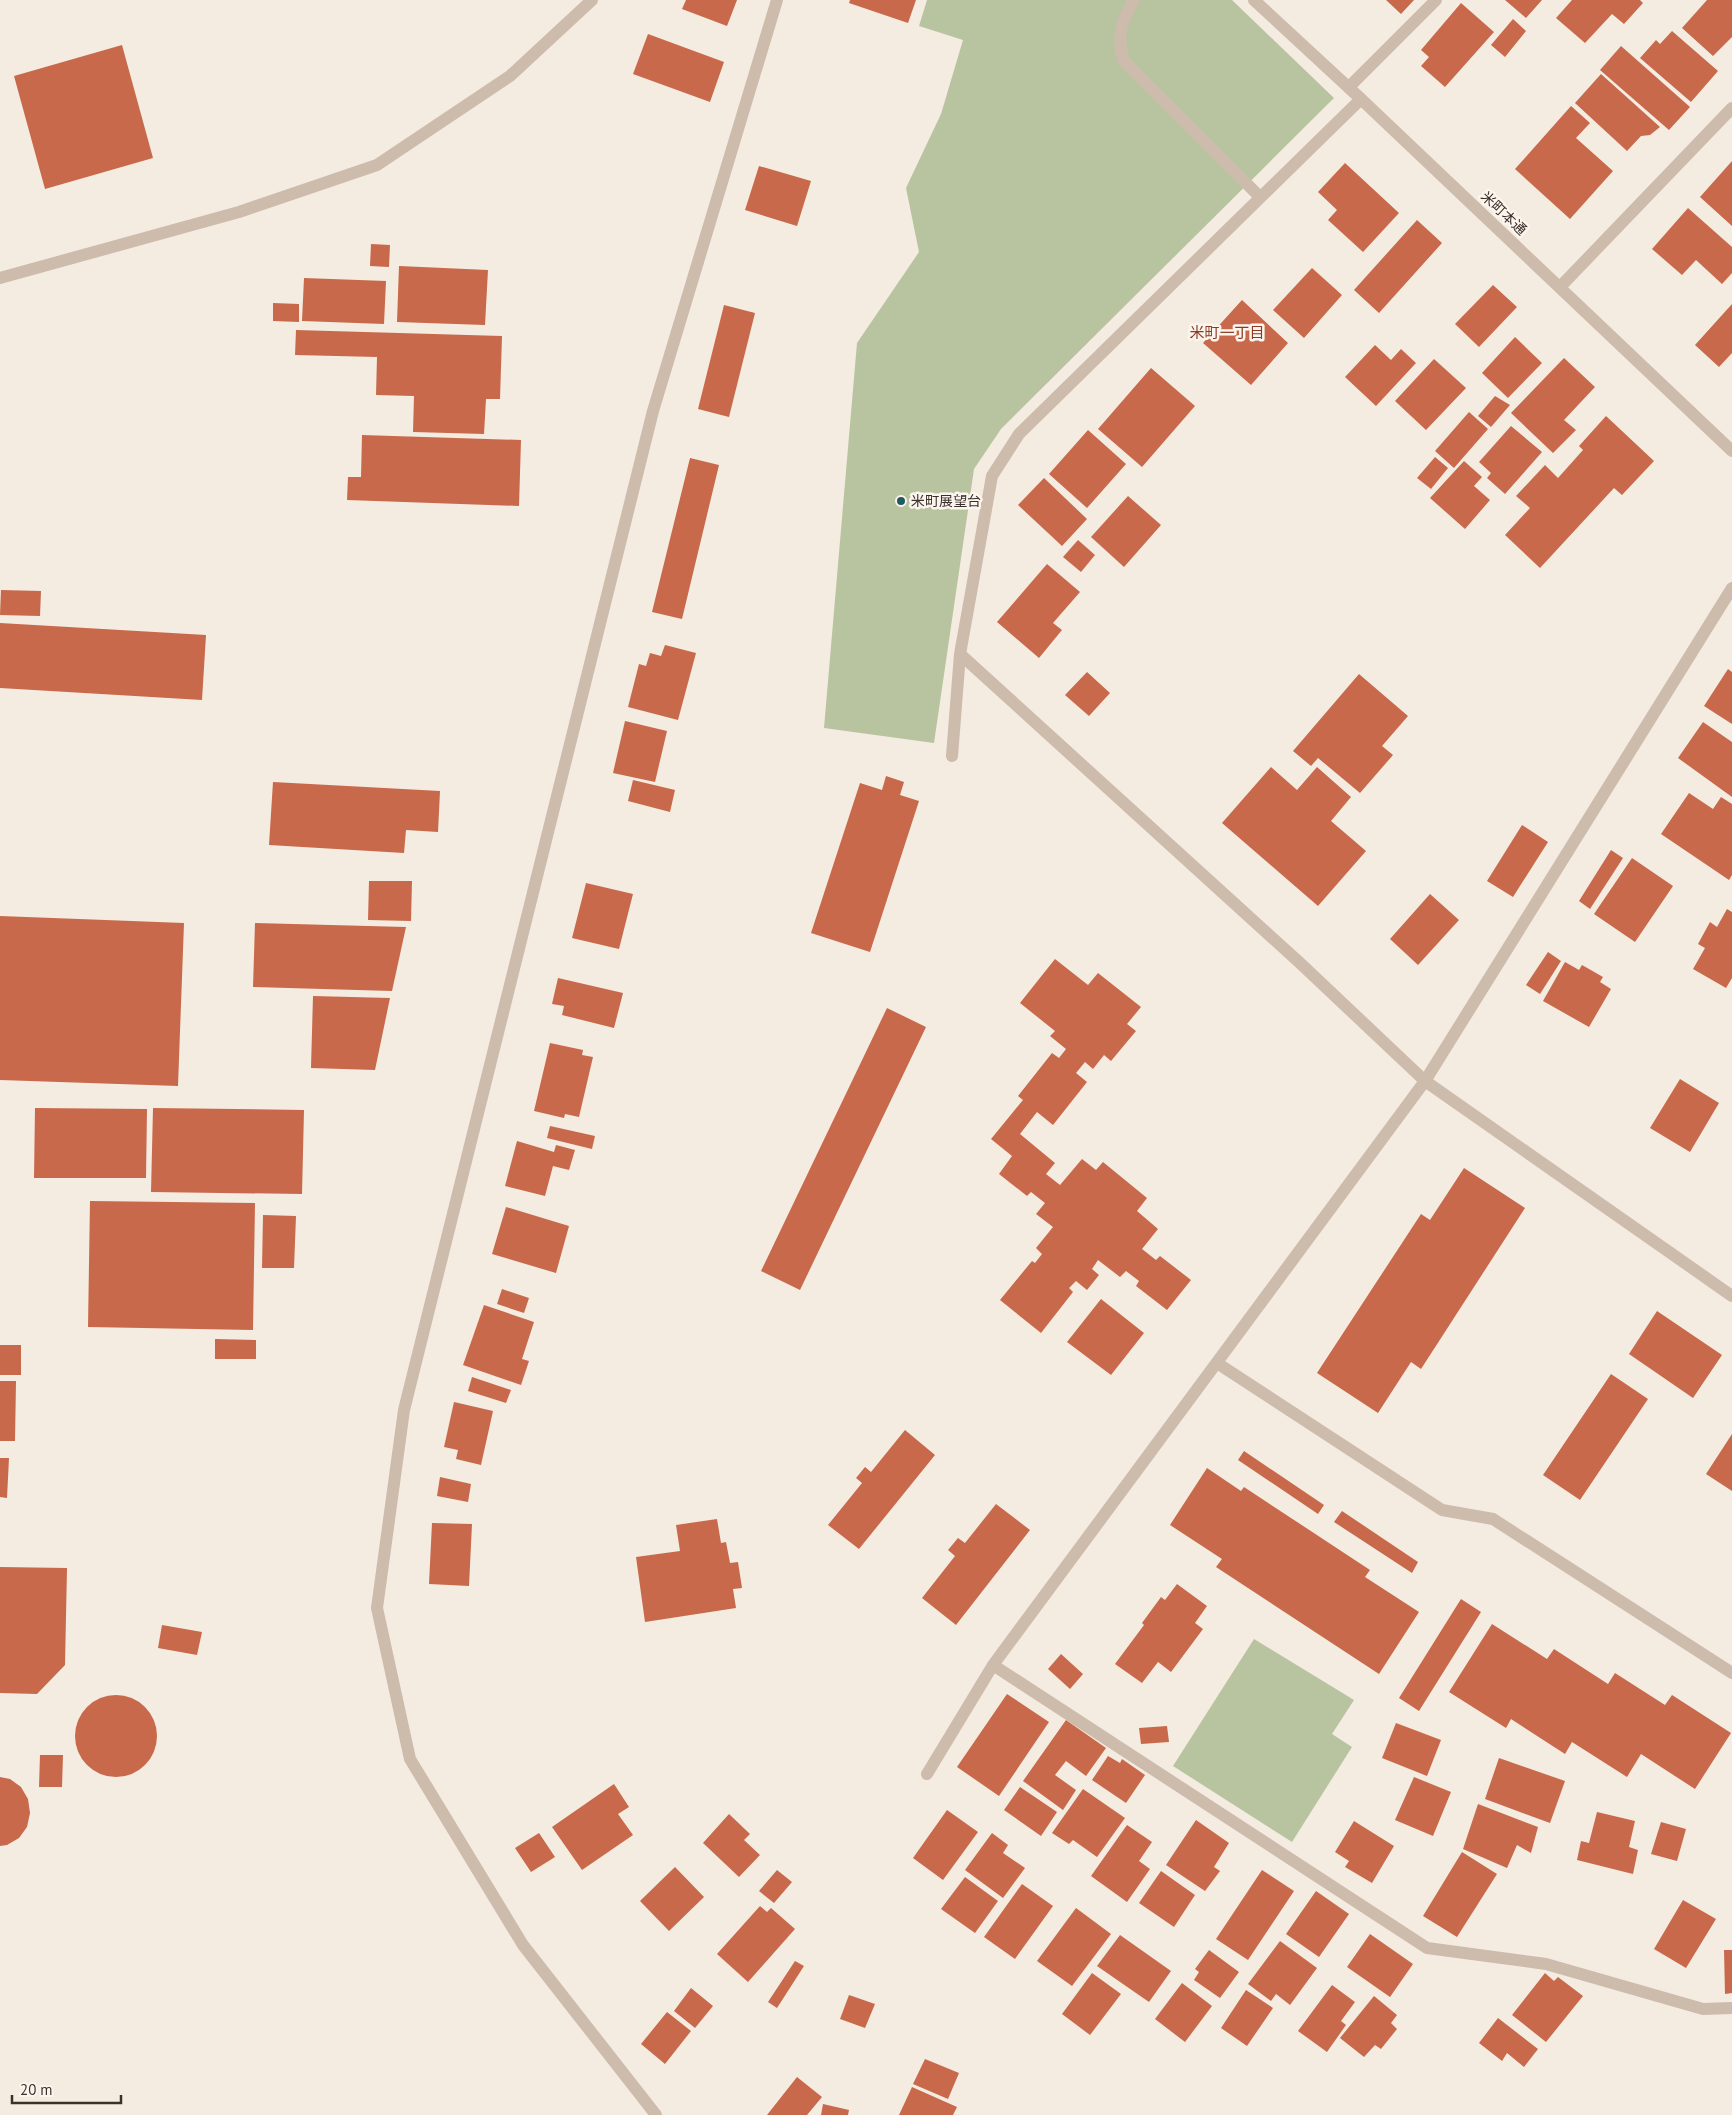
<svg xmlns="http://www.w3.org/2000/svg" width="1732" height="2115" viewBox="0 0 1732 2115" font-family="'PT Sans','Noto Sans JP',sans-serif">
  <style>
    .green { fill: #b8c4a0 }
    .building { fill: #c8694b }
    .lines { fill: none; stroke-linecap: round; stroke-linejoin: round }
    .minor { stroke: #cdbbac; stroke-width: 12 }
    .tertiary { stroke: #cdbbac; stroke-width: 12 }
    .poi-dot { fill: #1f5a5e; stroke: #fbf5ee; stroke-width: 2 }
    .labels { text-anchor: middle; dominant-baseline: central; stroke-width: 5; stroke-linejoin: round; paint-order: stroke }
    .street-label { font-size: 14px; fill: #3b302b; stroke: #fbf5ee }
    .poi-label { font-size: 14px; fill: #3b302b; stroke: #fbf5ee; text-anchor: start }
    .neighbourhood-label { font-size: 15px; fill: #8c3b22; stroke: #fbf5ee }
  </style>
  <rect width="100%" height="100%" fill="#f4ebe1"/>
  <path class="green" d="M 927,0 L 1232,0 L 1334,98 L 1001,429 L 974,469 L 934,743 L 824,728 L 857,343 L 919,252 L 906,188 L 941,114 L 963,40 L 919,26 Z
    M 1254,1639 L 1354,1700 L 1332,1734 L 1352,1747 L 1292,1842 L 1173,1766 Z"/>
  <path class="building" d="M 686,0 L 737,0 L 727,26 L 682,9 Z
    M 850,0 L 916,0 L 908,23 L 849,3 Z
    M 1386,0 L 1414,0 L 1401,14 Z
    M 1505,0 L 1542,0 L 1526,18 Z
    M 1572,0 L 1640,0 L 1643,3 L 1624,24 L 1612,14 L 1585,43 L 1556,18 Z
    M 1707,0 L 1732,0 L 1732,37 L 1713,56 L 1682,28 Z
    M 1461,3 L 1494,32 L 1445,87 L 1421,66 L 1429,57 L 1421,50 Z
    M 1513,19 L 1526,31 L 1505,57 L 1491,45 Z
    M 1672,31 L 1718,71 L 1691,102 L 1640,58 L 1656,40 L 1660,44 Z
    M 648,34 L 724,62 L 710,102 L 633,74 Z
    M 122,45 L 153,158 L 45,189 L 14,76 Z
    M 1621,46 L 1690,107 L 1669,130 L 1600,70 Z
    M 1601,74 L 1660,127 L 1650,135 L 1641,136 L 1627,151 L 1575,103 Z
    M 1571,106 L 1590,123 L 1576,138 L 1613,171 L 1570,219 L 1515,169 Z
    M 1732,161 L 1732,226 L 1700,197 Z
    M 1345,163 L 1399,213 L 1363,252 L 1328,220 L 1337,210 L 1318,192 Z
    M 759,166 L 811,181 L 797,226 L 745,210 Z
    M 1688,208 L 1732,247 L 1732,273 L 1722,284 L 1696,260 L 1682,275 L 1652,249 Z
    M 1417,220 L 1442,243 L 1379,313 L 1354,290 Z
    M 371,244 L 390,245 L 389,267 L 370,266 Z
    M 399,266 L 488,270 L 485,325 L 397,322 Z
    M 1312,268 L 1342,295 L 1304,338 L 1273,310 Z
    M 304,278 L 386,281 L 384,324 L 302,321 Z
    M 1493,285 L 1517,307 L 1479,347 L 1455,324 Z
    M 1242,300 L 1288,343 L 1251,385 L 1203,343 Z
    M 273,303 L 299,304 L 299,322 L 273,321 Z
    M 1732,304 L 1732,353 L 1719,367 L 1695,345 Z
    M 724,305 L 755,313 L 729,417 L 698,409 Z
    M 296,330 L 502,336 L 500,399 L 486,399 L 484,434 L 413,432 L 414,396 L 376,395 L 377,357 L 295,355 Z
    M 1515,337 L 1542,363 L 1508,398 L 1482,373 Z
    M 1375,345 L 1391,360 L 1401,349 L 1416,363 L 1376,406 L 1345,377 Z
    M 1564,358 L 1595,387 L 1564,420 L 1576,430 L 1553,453 L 1511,413 Z
    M 1434,359 L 1466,388 L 1426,430 L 1395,401 Z
    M 1151,368 L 1195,406 L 1142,467 L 1098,429 Z
    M 1495,396 L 1510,405 L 1491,427 L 1478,416 Z
    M 1469,412 L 1488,429 L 1454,468 L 1435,451 Z
    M 1606,416 L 1654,461 L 1622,495 L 1614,488 L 1540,568 L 1505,535 L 1530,508 L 1516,496 L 1545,465 L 1558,478 L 1583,450 L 1579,446 Z
    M 1511,426 L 1542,452 L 1505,494 L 1487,478 L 1491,473 L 1479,462 Z
    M 1088,430 L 1126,464 L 1087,508 L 1049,474 Z
    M 362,435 L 521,440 L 519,506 L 347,500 L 348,477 L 361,477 Z
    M 1435,457 L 1448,468 L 1431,489 L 1417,478 Z
    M 690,458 L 719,465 L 682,619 L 652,612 Z
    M 1464,461 L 1482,477 L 1474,486 L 1490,500 L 1465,529 L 1430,498 Z
    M 1044,478 L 1087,519 L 1062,546 L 1018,505 Z
    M 1128,496 L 1161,525 L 1124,567 L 1091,537 Z
    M 1078,540 L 1095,555 L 1081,572 L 1063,557 Z
    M 1047,564 L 1080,592 L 1053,623 L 1062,630 L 1039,658 L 997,622 Z
    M 1,590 L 41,591 L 40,616 L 0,615 Z
    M 0,623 L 206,635 L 202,700 L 0,688 Z
    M 665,645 L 696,653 L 678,720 L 628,707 L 639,664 L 646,666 L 650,653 L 661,656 Z
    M 1728,669 L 1732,672 L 1732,724 L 1704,706 Z
    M 1087,672 L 1110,693 L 1089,716 L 1065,695 Z
    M 1359,674 L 1408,716 L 1382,746 L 1393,755 L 1360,793 L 1318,758 L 1311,766 L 1293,751 Z
    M 625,721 L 667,731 L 655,782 L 613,773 Z
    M 1703,722 L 1732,742 L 1732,797 L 1678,758 Z
    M 1271,767 L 1297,790 L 1317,767 L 1351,797 L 1331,821 L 1366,851 L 1318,906 L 1222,823 Z
    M 886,776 L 904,782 L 900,795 L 919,801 L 870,952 L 811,933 L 860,783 L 882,790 Z
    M 633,780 L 675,790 L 670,812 L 628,801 Z
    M 273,782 L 440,791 L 438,832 L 406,830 L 404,853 L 269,845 Z
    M 1689,793 L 1713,809 L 1721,797 L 1732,804 L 1732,875 L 1729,880 L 1661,834 Z
    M 1522,825 L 1548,842 L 1513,897 L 1487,881 Z
    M 1611,850 L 1623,858 L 1590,909 L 1579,901 Z
    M 1632,858 L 1673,886 L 1635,942 L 1594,914 Z
    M 369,881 L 412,881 L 411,921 L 368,920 Z
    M 586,883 L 633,894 L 619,949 L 572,938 Z
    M 1430,894 L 1459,920 L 1418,965 L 1390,939 Z
    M 1727,909 L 1732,912 L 1732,978 L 1726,988 L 1693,969 L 1705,948 L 1698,944 L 1710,922 L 1717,927 Z
    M 0,916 L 184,923 L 178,1086 L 0,1080 Z
    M 255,923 L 406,927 L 392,991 L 253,987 Z
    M 1548,952 L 1561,961 L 1540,994 L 1526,985 Z
    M 1055,959 L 1088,985 L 1098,973 L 1141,1007 L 1127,1024 L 1136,1031 L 1111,1061 L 1104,1055 L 1093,1069 L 1085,1062 L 1076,1073 L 1087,1082 L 1053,1125 L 1037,1112 L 1020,1134 L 1055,1163 L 1046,1174 L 1060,1185 L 1082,1159 L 1096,1170 L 1103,1162 L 1147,1198 L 1137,1211 L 1158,1229 L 1142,1249 L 1156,1260 L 1160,1256 L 1191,1280 L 1167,1310 L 1136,1286 L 1139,1281 L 1126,1271 L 1120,1277 L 1098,1260 L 1092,1269 L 1099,1275 L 1087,1290 L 1076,1281 L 1069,1288 L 1073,1292 L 1041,1333 L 1000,1300 L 1032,1261 L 1035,1263 L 1042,1254 L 1036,1248 L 1053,1227 L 1036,1214 L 1045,1203 L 1031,1192 L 1027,1196 L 999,1174 L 1012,1156 L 991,1139 L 1023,1100 L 1018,1096 L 1052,1053 L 1059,1058 L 1066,1049 L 1050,1036 L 1055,1031 L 1020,1003 Z
    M 1565,962 L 1579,970 L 1582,965 L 1603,977 L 1600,982 L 1611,989 L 1589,1027 L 1543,1001 Z
    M 558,978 L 623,993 L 614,1028 L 562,1015 L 564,1006 L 552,1004 Z
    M 313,996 L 390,998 L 375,1070 L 311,1068 Z
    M 887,1008 L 926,1027 L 800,1290 L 761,1271 Z
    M 550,1043 L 583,1050 L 582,1055 L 593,1057 L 579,1117 L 565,1114 L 564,1118 L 534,1111 Z
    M 1680,1079 L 1719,1103 L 1690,1152 L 1650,1128 Z
    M 35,1108 L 147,1109 L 146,1178 L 34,1178 Z
    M 153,1108 L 304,1110 L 302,1194 L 151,1192 Z
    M 550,1126 L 595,1136 L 592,1149 L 547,1138 Z
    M 517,1141 L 554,1152 L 556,1145 L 575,1150 L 569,1170 L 553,1166 L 545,1196 L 505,1186 Z
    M 1464,1168 L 1525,1208 L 1421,1369 L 1411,1362 L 1378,1413 L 1317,1373 L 1421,1214 L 1430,1220 Z
    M 90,1201 L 255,1203 L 253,1330 L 88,1327 Z
    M 506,1207 L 569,1226 L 556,1273 L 492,1254 Z
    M 263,1215 L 296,1216 L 294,1268 L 262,1268 Z
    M 502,1289 L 529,1298 L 524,1313 L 497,1304 Z
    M 1101,1299 L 1144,1333 L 1111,1375 L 1067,1342 Z
    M 484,1305 L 534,1322 L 522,1359 L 529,1361 L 521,1385 L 463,1365 Z
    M 1657,1311 L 1722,1355 L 1693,1398 L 1629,1354 Z
    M 215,1339 L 256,1340 L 256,1359 L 215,1359 Z
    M 0,1345 L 21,1345 L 21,1375 L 0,1375 Z
    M 1611,1374 L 1648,1399 L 1580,1500 L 1543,1475 Z
    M 472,1377 L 511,1390 L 506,1403 L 468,1391 Z
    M 0,1381 L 16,1381 L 15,1441 L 0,1441 Z
    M 454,1402 L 493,1411 L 481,1465 L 456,1459 L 458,1450 L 444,1447 Z
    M 905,1430 L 935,1455 L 859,1549 L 828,1525 L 862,1483 L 856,1478 L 865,1467 L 871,1472 Z
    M 1732,1434 L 1732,1491 L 1706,1474 Z
    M 1244,1451 L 1324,1505 L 1318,1514 L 1238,1460 Z
    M 0,1458 L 9,1458 L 7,1498 L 0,1497 Z
    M 1207,1468 L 1241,1491 L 1244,1487 L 1370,1570 L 1365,1577 L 1419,1612 L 1379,1674 L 1216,1567 L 1222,1559 L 1170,1525 Z
    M 440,1477 L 471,1484 L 468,1502 L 437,1496 Z
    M 996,1504 L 1030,1530 L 956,1625 L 922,1598 L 955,1556 L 948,1550 L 958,1538 L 965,1543 Z
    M 1342,1511 L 1418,1562 L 1412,1573 L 1334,1522 Z
    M 717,1519 L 721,1543 L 726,1542 L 730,1563 L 738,1562 L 742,1588 L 733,1589 L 736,1608 L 645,1622 L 636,1557 L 680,1551 L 676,1525 Z
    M 432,1523 L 472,1524 L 469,1586 L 429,1584 Z
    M 0,1567 L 67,1568 L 65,1665 L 37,1694 L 0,1693 Z
    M 1177,1584 L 1207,1606 L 1195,1623 L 1203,1629 L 1171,1672 L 1158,1662 L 1142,1683 L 1115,1664 L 1144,1625 L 1142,1623 L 1161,1597 L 1165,1600 Z
    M 1461,1599 L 1481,1612 L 1419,1711 L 1399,1698 Z
    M 1492,1624 L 1547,1659 L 1554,1649 L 1608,1684 L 1615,1673 L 1665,1705 L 1672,1695 L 1731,1733 L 1695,1789 L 1641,1754 L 1627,1777 L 1572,1742 L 1565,1754 L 1511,1719 L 1506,1728 L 1449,1692 Z
    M 162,1625 L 202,1632 L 197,1655 L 158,1648 Z
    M 1061,1654 L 1083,1674 L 1070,1689 L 1048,1669 Z
    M 1007,1694 L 1049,1722 L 999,1796 L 957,1767 Z
    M75 1736a41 41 0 1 1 82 0a41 41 0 1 1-82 0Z
    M 1066,1720 L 1106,1748 L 1086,1776 L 1066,1761 L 1055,1775 L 1076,1790 L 1063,1810 L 1023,1781 Z
    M 1396,1723 L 1441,1740 L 1427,1776 L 1382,1758 Z
    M 1167,1726 L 1169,1742 L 1141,1744 L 1139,1728 Z
    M 40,1755 L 63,1755 L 62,1787 L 39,1787 Z
    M 1108,1756 L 1120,1763 L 1122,1759 L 1145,1775 L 1126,1803 L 1092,1780 Z
    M 1499,1758 L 1565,1781 L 1550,1823 L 1485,1799 Z
    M 0,1777 L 10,1779 L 21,1787 L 28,1799 L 30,1813 L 27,1827 L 19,1838 L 7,1845 L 0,1846 Z
    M 1414,1777 L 1451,1792 L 1433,1836 L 1395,1820 Z
    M 614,1784 L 629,1807 L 618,1814 L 633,1835 L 582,1870 L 552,1827 Z
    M 1020,1787 L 1057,1812 L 1041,1836 L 1004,1810 Z
    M 1083,1789 L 1125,1818 L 1097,1857 L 1073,1840 L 1069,1844 L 1052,1833 Z
    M 1478,1804 L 1538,1827 L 1531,1853 L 1517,1845 L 1507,1868 L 1463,1849 Z
    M 947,1810 L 978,1832 L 943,1880 L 913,1858 Z
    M 1597,1812 L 1635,1821 L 1629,1847 L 1638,1850 L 1633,1874 L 1577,1860 L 1581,1841 L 1589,1843 Z
    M 729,1814 L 750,1834 L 744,1840 L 760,1855 L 739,1877 L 703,1843 Z
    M 1196,1820 L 1229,1843 L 1214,1867 L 1220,1871 L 1205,1891 L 1166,1865 Z
    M 1354,1821 L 1394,1846 L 1372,1883 L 1345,1867 L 1349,1861 L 1335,1852 Z
    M 1661,1822 L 1686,1829 L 1677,1861 L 1651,1854 Z
    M 1127,1825 L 1152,1842 L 1139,1861 L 1150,1869 L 1127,1902 L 1091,1876 Z
    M 539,1833 L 555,1857 L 531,1872 L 515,1848 Z
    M 992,1833 L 1008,1845 L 1003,1853 L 1025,1868 L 1003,1898 L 965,1870 Z
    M 1462,1852 L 1497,1874 L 1457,1937 L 1423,1916 Z
    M 675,1867 L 704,1897 L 669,1931 L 640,1901 Z
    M 777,1870 L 792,1882 L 774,1903 L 759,1891 Z
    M 1262,1870 L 1294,1891 L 1248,1960 L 1216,1939 Z
    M 1161,1871 L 1195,1895 L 1174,1927 L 1139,1903 Z
    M 965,1877 L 998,1901 L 975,1933 L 941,1909 Z
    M 1022,1884 L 1053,1906 L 1015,1959 L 984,1937 Z
    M 1316,1891 L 1349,1914 L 1319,1957 L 1286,1934 Z
    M 1683,1900 L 1716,1919 L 1686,1968 L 1654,1949 Z
    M 760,1906 L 767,1912 L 771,1908 L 795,1929 L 748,1982 L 717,1954 Z
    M 1076,1908 L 1111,1934 L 1072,1986 L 1037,1961 Z
    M 1370,1934 L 1413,1964 L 1390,1997 L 1347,1967 Z
    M 1120,1935 L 1171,1971 L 1149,2002 L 1097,1966 Z
    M 1280,1941 L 1317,1968 L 1290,2005 L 1276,1994 L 1271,2001 L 1248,1984 Z
    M 1209,1950 L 1239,1972 L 1220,1998 L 1194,1980 L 1199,1972 L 1195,1969 Z
    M 1724,1950 L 1732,1950 L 1732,1993 L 1725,1994 Z
    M 795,1961 L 804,1966 L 777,2008 L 768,2002 Z
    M 1092,1973 L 1121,1994 L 1090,2035 L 1062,2014 Z
    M 1545,1973 L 1554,1981 L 1558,1977 L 1583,1996 L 1546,2042 L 1512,2015 Z
    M 1182,1983 L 1212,2006 L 1185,2042 L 1155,2019 Z
    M 1332,1985 L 1355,2002 L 1341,2021 L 1346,2025 L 1327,2052 L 1298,2031 Z
    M 691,1988 L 713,2006 L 695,2028 L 674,2011 Z
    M 1246,1990 L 1273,2008 L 1247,2046 L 1221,2028 Z
    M 849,1995 L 875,2004 L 865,2028 L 840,2019 Z
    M 1374,1996 L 1397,2015 L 1391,2023 L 1397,2029 L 1381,2049 L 1375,2045 L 1364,2057 L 1340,2038 Z
    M 667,2012 L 691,2031 L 665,2064 L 641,2044 Z
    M 1498,2018 L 1538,2049 L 1524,2067 L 1507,2053 L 1502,2061 L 1479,2043 Z
    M 925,2059 L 959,2073 L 948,2099 L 913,2084 Z
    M 797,2077 L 822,2097 L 807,2115 L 767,2115 Z
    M 912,2087 L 957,2107 L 953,2115 L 899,2115 Z
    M 823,2104 L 849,2110 L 848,2115 L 821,2115 Z"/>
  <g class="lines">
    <path class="minor" d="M 1134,0 C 1121,22 1117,34 1123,60 L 1260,197
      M 1349,87 L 1436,0
      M 0,278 L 239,212 L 377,165 L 510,76 L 592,0
      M 1560,287 L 1732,108
      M 960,654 L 1300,963 L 1425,1081 L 1732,1296
      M 952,756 L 960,654 L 992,476 L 1019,434 L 1361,99
      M 1217,1363 L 1442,1510 L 1493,1519 L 1732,1673
      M 993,1665 L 1427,1948 L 1546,1964 L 1703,2009 L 1732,2008
      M 927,1774 L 993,1665 L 1425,1081 L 1732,588
      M 656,2115 L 523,1945 L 410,1759 L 377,1608 L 404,1410 L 653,411 L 777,0"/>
    <path class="tertiary" d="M 1254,0 L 1361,99 L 1732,451"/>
  </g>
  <circle class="poi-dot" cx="901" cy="501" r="5"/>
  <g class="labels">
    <g class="street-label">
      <text transform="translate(1504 213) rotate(43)">米町本通</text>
    </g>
    <g class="poi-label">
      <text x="911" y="501">米町展望台</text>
    </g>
    <g class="neighbourhood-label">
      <text x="1227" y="332">米町一丁目</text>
    </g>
  </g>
  <path d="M12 2095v8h109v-8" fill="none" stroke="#3b302b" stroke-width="2.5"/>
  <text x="20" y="2095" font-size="15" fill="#3b302b" stroke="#fbf5ee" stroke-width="4" paint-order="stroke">20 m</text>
</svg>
